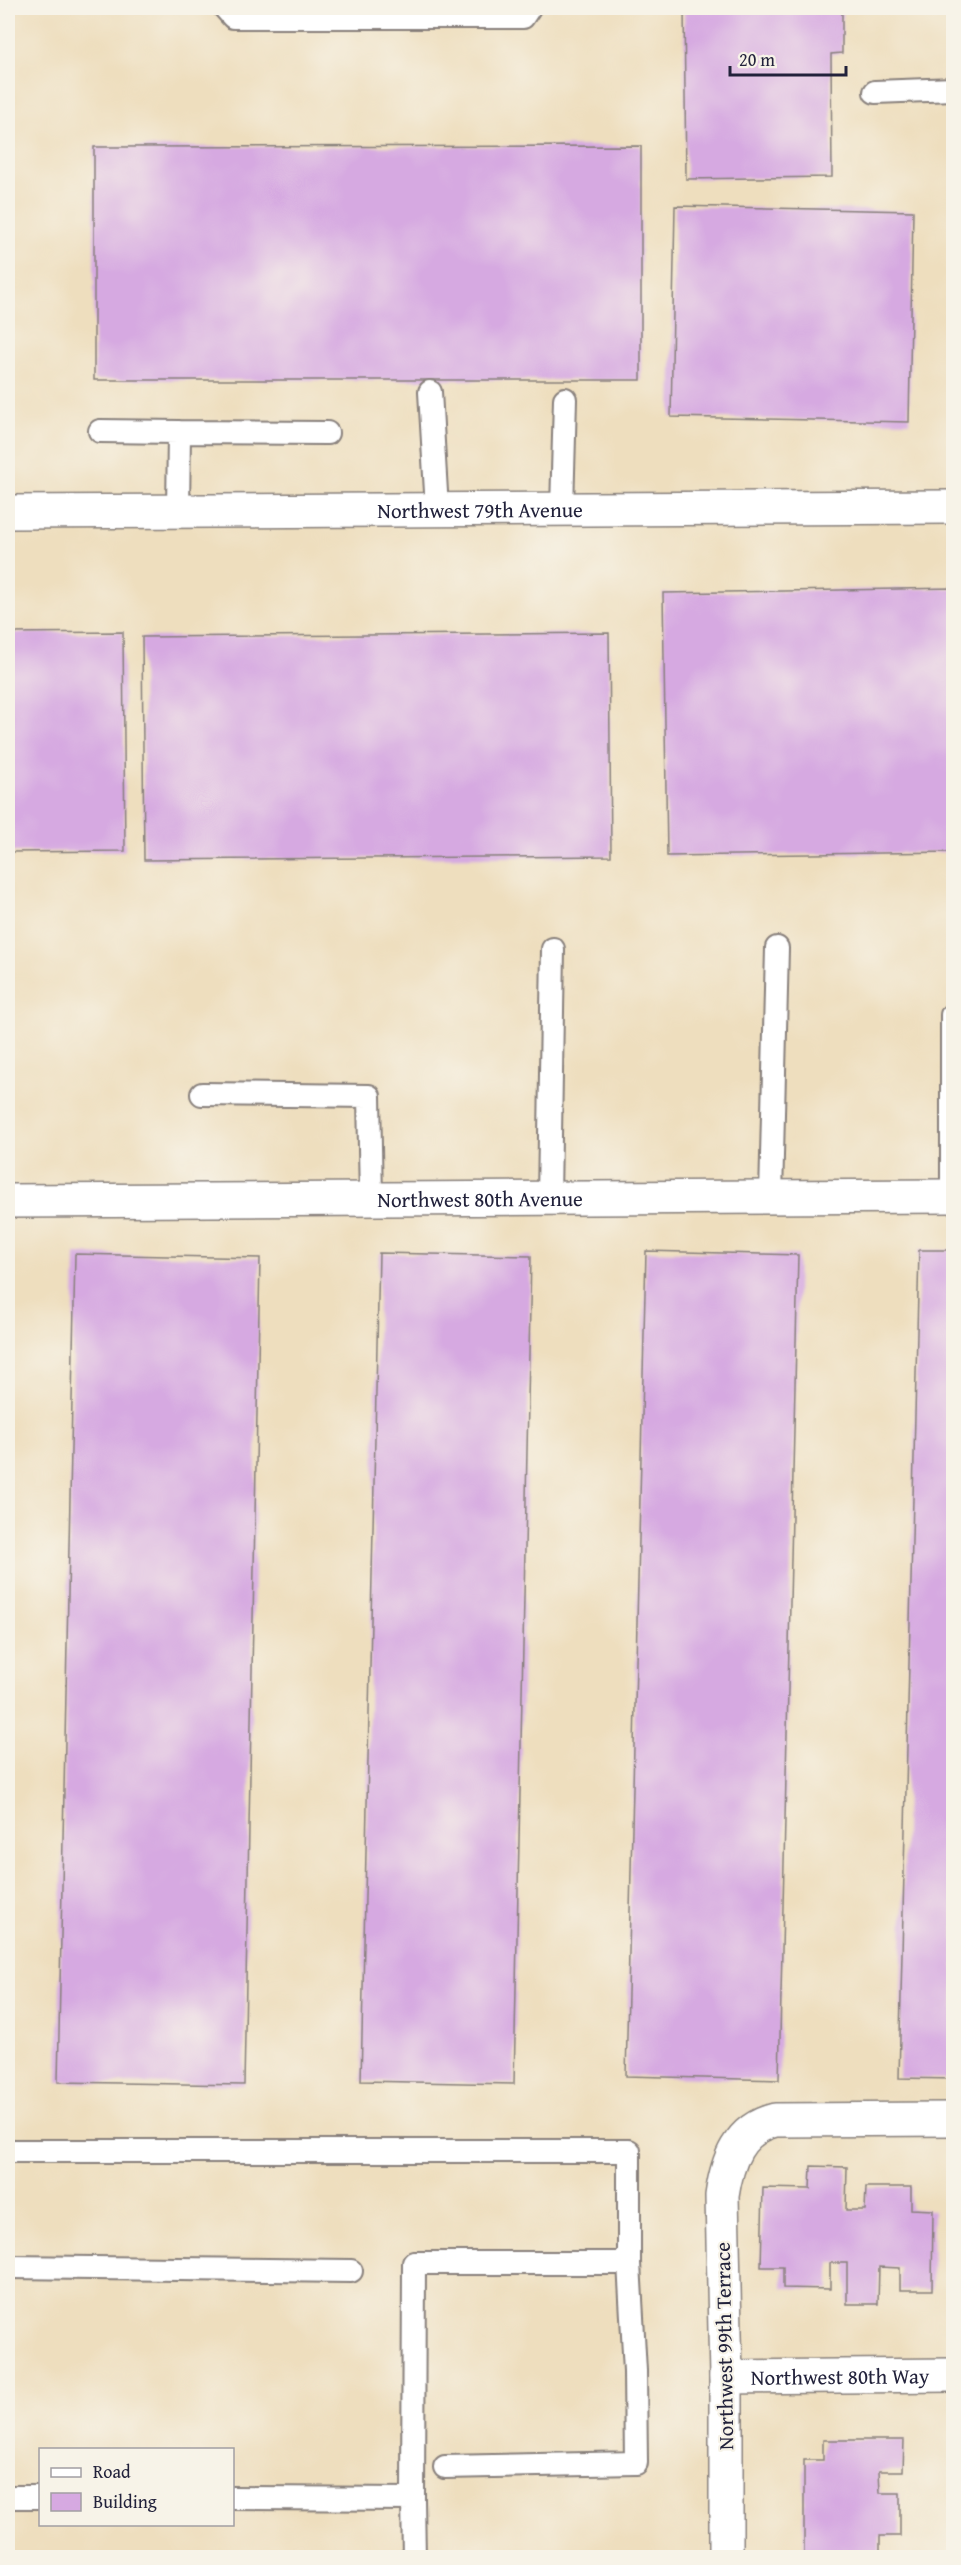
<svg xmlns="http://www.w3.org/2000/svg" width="961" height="2565" viewBox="0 0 961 2565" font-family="'Gentium Book Plus',serif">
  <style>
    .building { fill: #d6a9e1 }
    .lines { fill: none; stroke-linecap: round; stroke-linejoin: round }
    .lane-casing { stroke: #88807c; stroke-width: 26 }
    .street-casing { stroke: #88807c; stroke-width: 36 }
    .secondary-casing { stroke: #88807c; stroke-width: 36 }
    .lane { stroke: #fff; stroke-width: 22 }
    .street { stroke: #fff; stroke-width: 33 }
    .secondary { stroke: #fff; stroke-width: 33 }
    .labels { text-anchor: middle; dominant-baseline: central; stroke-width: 4.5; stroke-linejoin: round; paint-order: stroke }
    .street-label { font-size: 21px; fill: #22223b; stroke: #f7f3e8 }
  </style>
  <rect width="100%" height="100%" fill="#f7f3e8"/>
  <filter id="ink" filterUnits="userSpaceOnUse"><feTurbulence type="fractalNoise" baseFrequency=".0167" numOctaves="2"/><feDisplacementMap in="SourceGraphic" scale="12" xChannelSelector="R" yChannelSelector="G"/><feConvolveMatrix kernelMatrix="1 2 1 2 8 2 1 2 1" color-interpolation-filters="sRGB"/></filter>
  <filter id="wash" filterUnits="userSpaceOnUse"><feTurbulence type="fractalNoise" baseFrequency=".008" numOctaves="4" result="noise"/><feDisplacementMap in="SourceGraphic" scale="24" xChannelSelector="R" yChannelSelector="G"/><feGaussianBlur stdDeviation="1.35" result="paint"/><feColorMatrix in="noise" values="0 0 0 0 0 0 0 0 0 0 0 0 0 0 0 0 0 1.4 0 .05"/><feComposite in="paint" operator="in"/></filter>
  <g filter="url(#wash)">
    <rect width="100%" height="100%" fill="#eedebe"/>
    <g id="blocks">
      <path class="building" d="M 684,8 L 842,9 L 842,53 L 831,54 L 832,177 L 686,179 Z
        M 641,146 L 641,380 L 94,380 L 94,147 Z
        M 675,206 L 913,211 L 909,422 L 671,417 Z
        M 954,588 L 954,852 L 667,856 L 663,593 Z
        M 123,632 L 125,851 L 8,852 L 8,633 Z
        M 609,633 L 611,856 L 144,860 L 142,637 Z
        M 919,1250 L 954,1250 L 954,2079 L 899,2078 Z
        M 646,1251 L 798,1255 L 779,2080 L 626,2076 Z
        M 379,1253 L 531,1256 L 514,2084 L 361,2081 Z
        M 75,1254 L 260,1258 L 244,2085 L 58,2082 Z
        M 811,2166 L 847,2167 L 846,2210 L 865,2210 L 866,2187 L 911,2187 L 911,2209 L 933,2210 L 932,2290 L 900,2290 L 900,2268 L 879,2267 L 878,2304 L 847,2304 L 847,2263 L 830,2263 L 830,2289 L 783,2288 L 783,2267 L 761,2267 L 763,2188 L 810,2189 Z
        M 823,2440 L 904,2440 L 903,2471 L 879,2471 L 880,2493 L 900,2493 L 900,2536 L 880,2536 L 880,2558 L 804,2558 L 804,2460 L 823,2460 Z"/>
    </g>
  </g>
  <g filter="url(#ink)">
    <use href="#blocks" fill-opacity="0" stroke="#88807c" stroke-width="1.5"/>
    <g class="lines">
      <defs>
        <path id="lane" d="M 225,8 L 233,17 L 523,17 L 529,8
          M 875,92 L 954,89
          M 430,392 L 437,509
          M 100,431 L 179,432 L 178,511
          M 179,432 L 327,433
          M 562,509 L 565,399
          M 202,1094 L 369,1096 L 371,1199
          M 952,1196 L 952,1015
          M 771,1197 L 777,948
          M 549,1198 L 553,949
          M 8,2151 L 629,2151 L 629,2263
          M 8,2267 L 351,2271
          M 8,2497 L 40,2497
          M 232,2498 L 413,2499 L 414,2558
          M 413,2499 L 414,2263 L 629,2263 L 635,2371 L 636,2463 L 445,2467"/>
        <g id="street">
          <path id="s1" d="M 726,2377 L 954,2375"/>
          <path d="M 726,2558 L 726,2377 L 722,2196 C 727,2161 738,2129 775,2120 L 954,2119"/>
        </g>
        <g id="secondary">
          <path id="s2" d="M 8,512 L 954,507"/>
          <path id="s3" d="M 8,1201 L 954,1196"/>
        </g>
      </defs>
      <use href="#lane" class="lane-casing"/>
      <use href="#street" class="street-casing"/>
      <use href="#secondary" class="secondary-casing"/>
      <use href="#lane" class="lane"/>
      <use href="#street" class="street"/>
      <use href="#secondary" class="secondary"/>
    </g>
  </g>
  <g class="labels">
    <g class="street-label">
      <text stroke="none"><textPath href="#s2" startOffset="472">Northwest 79th Avenue</textPath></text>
      <text stroke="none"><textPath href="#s3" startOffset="472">Northwest 80th Avenue</textPath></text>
      <text transform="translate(724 2346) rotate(-91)">Northwest 99th Terrace</text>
      <text stroke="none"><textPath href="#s1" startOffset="114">Northwest 80th Way</textPath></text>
    </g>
  </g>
  <rect width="961" height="2565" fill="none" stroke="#f7f3e8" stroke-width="30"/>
  <rect x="39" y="2448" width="195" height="78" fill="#f7f3e8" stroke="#a29fa3" stroke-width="1.5"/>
  <rect x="51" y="2468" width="30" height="9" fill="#ffffff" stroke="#a29fa3" stroke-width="1.5"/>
  <text x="93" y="2478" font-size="18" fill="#22223b">Road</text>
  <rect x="51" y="2493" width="30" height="18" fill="#d6a9e1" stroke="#a29fa3" stroke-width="1.5"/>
  <text x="93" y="2508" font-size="18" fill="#22223b">Building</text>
  <path d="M730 66v9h116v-9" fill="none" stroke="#22223b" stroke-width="3"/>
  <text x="739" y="66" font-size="18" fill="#22223b" stroke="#f7f3e8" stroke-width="4.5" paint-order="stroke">20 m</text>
</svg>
